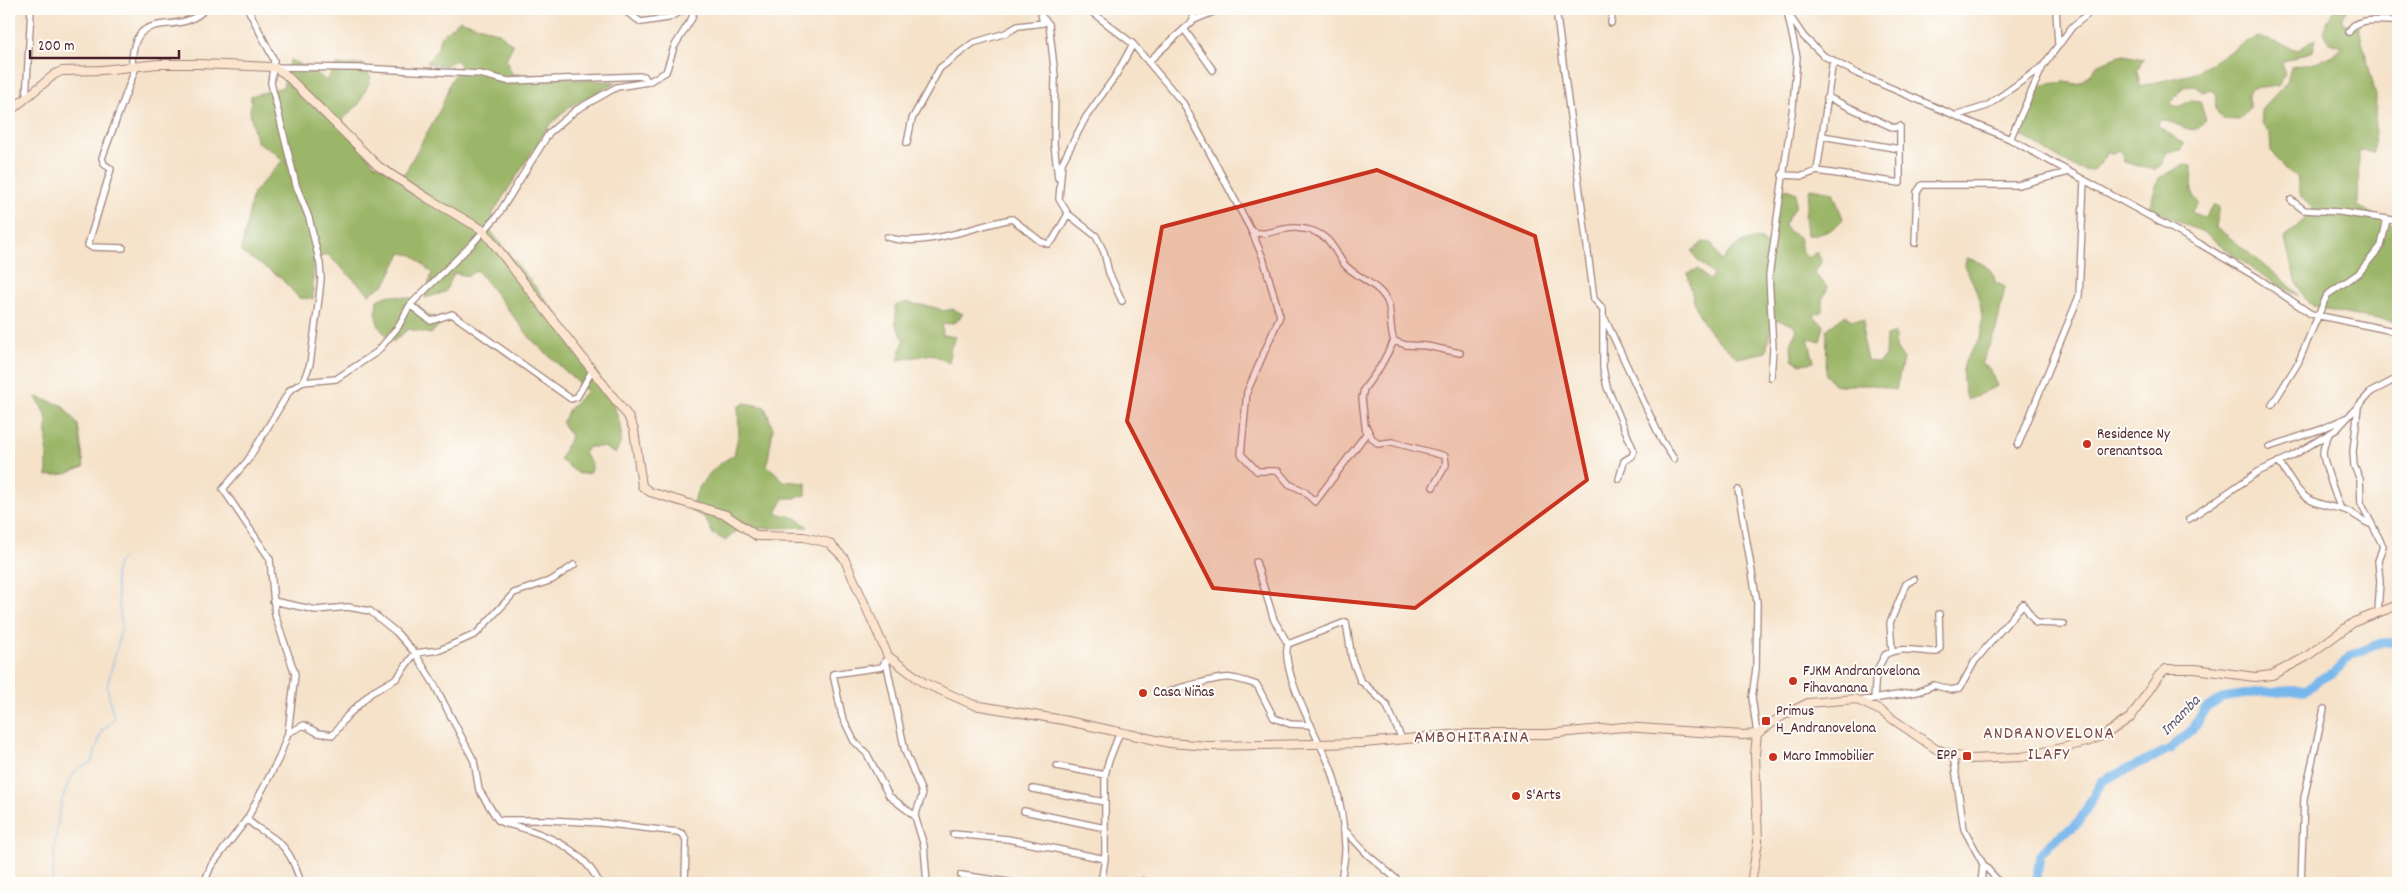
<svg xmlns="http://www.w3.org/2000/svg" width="2407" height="892" viewBox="0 0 2407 892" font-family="Dekko,sans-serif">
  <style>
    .forest { fill: #9bb668; stroke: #726a4a }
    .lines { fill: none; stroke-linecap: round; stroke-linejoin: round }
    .stream { stroke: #78b7ec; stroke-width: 1 }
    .river { stroke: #78b7ec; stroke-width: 9 }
    .street-casing { stroke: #a0807a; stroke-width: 8 }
    .secondary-casing { stroke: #a0807a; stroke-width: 10 }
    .street { stroke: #fff; stroke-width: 5.5 }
    .secondary { stroke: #fce5cf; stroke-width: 8 }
    .marked { fill: #c8321e; fill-opacity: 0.2; stroke: #c8321e; stroke-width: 4; stroke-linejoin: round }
    .poi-dot { fill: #c8321e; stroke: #fdfcf7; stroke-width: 2 }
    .labels { text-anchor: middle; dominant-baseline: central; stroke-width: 4; stroke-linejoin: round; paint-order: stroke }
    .poi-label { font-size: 15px; fill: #4a1f2b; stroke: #fdfcf7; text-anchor: start }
    .water-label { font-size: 16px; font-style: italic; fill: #5a546f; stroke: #fdfcf7 }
    .quarter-label { font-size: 18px; letter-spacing: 1px; fill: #7b4949; stroke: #fdfcf7 }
  </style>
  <rect width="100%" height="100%" fill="#fdfcf7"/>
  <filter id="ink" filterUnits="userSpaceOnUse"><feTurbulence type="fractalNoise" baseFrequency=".02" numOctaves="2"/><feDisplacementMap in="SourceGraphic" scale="10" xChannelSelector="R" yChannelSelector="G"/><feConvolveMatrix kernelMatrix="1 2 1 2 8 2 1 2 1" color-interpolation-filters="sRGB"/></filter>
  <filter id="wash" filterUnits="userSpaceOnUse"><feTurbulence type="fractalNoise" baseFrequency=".0096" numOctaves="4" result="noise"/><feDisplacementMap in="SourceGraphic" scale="20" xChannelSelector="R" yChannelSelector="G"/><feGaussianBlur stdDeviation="1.12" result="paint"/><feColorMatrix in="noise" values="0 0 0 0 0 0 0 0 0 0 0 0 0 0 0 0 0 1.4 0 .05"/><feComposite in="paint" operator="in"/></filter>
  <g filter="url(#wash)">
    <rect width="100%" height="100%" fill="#f5e2c9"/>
    <path class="forest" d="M 2334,9 L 2348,9 L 2342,19 L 2344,24 L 2358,24 L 2376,96 L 2374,152 L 2359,151 L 2358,206 L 2398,228 L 2398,322 C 2377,318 2325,314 2309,302 C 2296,292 2288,253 2285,238 L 2314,210 L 2301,197 L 2297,177 L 2284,169 L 2271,151 L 2270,134 L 2262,123 L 2261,110 L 2287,82 L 2291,67 C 2311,63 2328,61 2343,47 L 2330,43 L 2323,31 Z
      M 460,20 L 499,33 L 513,45 L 506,59 L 512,74 L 617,82 L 569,107 L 549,126 L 494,211 L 489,229 C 522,272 626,389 621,440 C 621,444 617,450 615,454 L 604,447 L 588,447 L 584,454 L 592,463 L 590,473 L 579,474 L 560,460 L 571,436 L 562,423 L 569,409 L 587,391 L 532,340 L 477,270 L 468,276 L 454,273 L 445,292 L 425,298 L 432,273 L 413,255 L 401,253 L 385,284 L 369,294 L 327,254 L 313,261 L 313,299 L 299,298 L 280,277 L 241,252 L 253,193 L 282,161 L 277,154 L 256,141 L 250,112 L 251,96 L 283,87 L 290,60 L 316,72 L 326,81 L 337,65 L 364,64 L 371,78 L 359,104 L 342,120 L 374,164 L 404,174 L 442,106 L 450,83 L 460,65 L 455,60 L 446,66 L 427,63 L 438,48 L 440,37 Z
      M 2259,37 L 2298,50 L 2316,39 L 2313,51 L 2281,62 L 2286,74 L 2278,86 L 2253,89 L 2249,94 L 2249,108 L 2239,120 L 2223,119 C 2215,111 2214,106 2217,94 L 2210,89 L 2203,92 L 2194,86 L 2183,87 L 2170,104 L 2179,107 L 2191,100 L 2200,101 L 2206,121 L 2194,130 C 2180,128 2174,121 2159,120 L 2157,125 L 2184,144 L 2180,150 L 2167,152 L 2161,165 L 2154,170 L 2124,162 L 2120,150 L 2113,154 L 2106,153 L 2102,162 L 2091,171 L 2077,169 L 2019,134 L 2030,101 L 2042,85 L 2064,82 L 2078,84 L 2091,74 L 2097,65 L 2116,57 L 2124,55 L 2143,59 L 2137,72 L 2140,86 L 2192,74 L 2246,42 Z
      M 2186,164 L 2192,165 C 2192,178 2188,194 2199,203 L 2191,212 L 2205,218 L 2213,206 L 2219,207 L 2215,226 L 2287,283 L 2299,296 L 2260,274 L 2207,235 L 2149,207 L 2159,178 Z
      M 1810,188 L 1833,192 L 1843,219 C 1832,231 1824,235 1807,235 L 1805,215 Z
      M 1787,189 L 1796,193 L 1795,208 L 1784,224 L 1788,231 L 1799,237 L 1802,252 L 1807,258 L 1816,252 L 1822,261 L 1814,273 L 1828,287 L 1822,300 L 1822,311 L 1813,316 L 1824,325 L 1820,341 L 1808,338 L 1814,362 L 1801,364 L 1792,359 L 1791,342 L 1797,330 L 1791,324 L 1777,320 L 1770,330 L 1766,352 L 1738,358 C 1704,330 1695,317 1688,273 L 1698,269 L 1710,281 L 1713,274 L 1697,260 L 1692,251 L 1703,242 L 1712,243 L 1721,262 C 1732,247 1740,240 1760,239 L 1770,247 L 1777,194 Z
      M 1967,258 C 1980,262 1994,267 1995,282 L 2005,287 L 1996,330 L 1981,364 L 1989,368 L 1997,386 L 1968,400 C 1963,386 1959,370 1968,356 C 1971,351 1977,345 1979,340 C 1987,315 1977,287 1964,266 Z
      M 390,295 L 410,298 L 439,325 L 431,334 L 408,329 L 393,342 C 376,326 375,323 377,300 Z
      M 907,302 C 919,306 933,305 943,311 L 953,309 L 963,314 L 956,322 L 942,325 L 943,335 L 956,337 L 950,349 L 949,363 L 932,354 L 898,360 L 904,340 L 896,325 L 895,306 Z
      M 1846,315 L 1852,320 L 1864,320 L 1863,342 L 1867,360 L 1878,363 L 1885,357 L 1886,336 L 1895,333 L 1896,348 L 1903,359 L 1896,390 L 1875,385 L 1835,385 L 1826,375 L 1827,329 Z
      M 36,397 L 62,405 L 78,425 L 84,467 L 65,474 L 47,476 L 47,418 Z
      M 745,403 L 765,407 L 773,429 L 767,465 L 784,481 L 806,483 L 806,495 L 795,498 L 784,498 L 776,513 L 796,518 L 808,527 L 740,529 L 725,540 L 713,534 L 705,518 L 690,510 C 698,484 710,468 734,455 L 739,433 L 738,407 Z"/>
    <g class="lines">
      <path class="stream" d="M 52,883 C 55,851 55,799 75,772 C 78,767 87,765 92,762 L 102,730 L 113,722 L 114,718 L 107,687 L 122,627 L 115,575 L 118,563 L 123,558"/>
      <path class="river" d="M 2039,883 L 2037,878 L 2040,855 L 2053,841 L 2079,822 L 2102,781 L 2170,749 L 2193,729 L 2204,710 L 2222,698 L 2260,692 L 2306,690 L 2319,680 L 2335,672 L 2351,655 L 2381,643 L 2398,642"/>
    </g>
  </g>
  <g filter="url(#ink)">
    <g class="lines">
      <defs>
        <path id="street" d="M 248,9 L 274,60 L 271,83 L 296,185 L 309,218 L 320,264 L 321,279 L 319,298 L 310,364 L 303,382
          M 622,9 L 641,22 L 668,18 L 686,9
          M 1088,9 L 1133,44 L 1183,103 L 1251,230 C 1263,239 1280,227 1295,228 C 1306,229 1315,230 1324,237 C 1334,244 1337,256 1345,265 C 1357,278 1381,285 1388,303 C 1392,314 1389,328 1394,341 L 1380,367 L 1364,389 L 1362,398 L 1366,434 L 1315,502 L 1304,491 L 1289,484 L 1278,471 L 1257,471 L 1241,454 L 1247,392 L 1280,316 L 1263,258 L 1251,230
          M 1190,9 L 1194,20
          M 1556,9 L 1594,299 L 1603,309 L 1603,368 L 1607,387 L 1634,451 L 1632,456 L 1624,461 L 1619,479
          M 1785,9 L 1804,37 L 1824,56 L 1858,74 L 2010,139 L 2200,244 L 2258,278 L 2311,314 L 2398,332
          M 2056,9 L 2058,44
          M 1556,12 L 1563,9
          M 1043,18 L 1049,24 L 1055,76 L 1054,144 L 1058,178
          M 1611,23 L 1613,9
          M 1184,29 L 1213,70
          M 2349,32 C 2355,15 2384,22 2398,21
          M 1149,61 L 1194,20 L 1218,10 L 1252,11
          M 274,67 L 358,68 L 480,74 L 508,81 L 644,76 L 648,82
          M 132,68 C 131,2 177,40 205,9
          M 1827,97 L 1894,128 L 1900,126 L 1900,149
          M 26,99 L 31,9
          M 1958,115 L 1987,106 L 2043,66 L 2072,27 L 2094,9
          M 1822,136 L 1900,149 L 1900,183 L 1817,171 L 1833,60
          M 2010,139 L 2043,66
          M 907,143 L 912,119 L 940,68 L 973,43 L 1006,33 L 1018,26 L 1043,23 L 1040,9
          M 1782,175 L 1803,176 L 1817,171
          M 2291,200 L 2304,210 L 2340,212 L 2387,219
          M 887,237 C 924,249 973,226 1012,219 L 1040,241 L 1048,244 L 1053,240 L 1068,214
          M 1915,243 L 1917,192 L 1922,185 L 2018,185 L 2069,172
          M 123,248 L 91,247 L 88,245 L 111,169 L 104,164 L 102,158 L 136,67
          M 1122,301 L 1109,273 L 1104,252 L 1096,236 L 1068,214 L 1059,199 L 1062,163 L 1086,117 L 1116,75 L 1133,44
          M 410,305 L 431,321 L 452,314 L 571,399 L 577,397 L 592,371
          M 1605,319 L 1662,441 L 1674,459
          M 1394,341 L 1406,345 L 1427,346 L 1460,353
          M 1771,377 L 1773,349 L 1769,276 L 1793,106 L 1797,57 L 1788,16
          M 2272,405 L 2298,363 L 2327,295 L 2359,273 L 2381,246 L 2387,219 L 2398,221
          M 2358,407 L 2353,451 L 2354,466 L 2360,479 L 2361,503 L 2383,546 L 2378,561 L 2380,581 L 2378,612
          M 1367,428 L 1372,438 L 1378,444 L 1392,442 L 1445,456 L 1446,465 L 1433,487
          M 2329,434 C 2326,441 2323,446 2323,453 C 2323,461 2337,500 2341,509 C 2351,510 2360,520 2370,524
          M 2018,445 L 2079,296 L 2084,180
          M 2269,447 L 2322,429 L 2348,417 L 2371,392 L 2398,378
          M 2278,462 C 2286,471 2293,485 2300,492 C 2309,503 2328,506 2341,509
          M 1738,490 L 1757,602 L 1756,669 L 1752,697 L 1757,734
          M 2189,519 L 2258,472 L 2292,456 L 2337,429 L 2348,417
          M 1256,562 L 1274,620 L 1288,644 C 1279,669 1319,740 1330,766 C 1338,787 1344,823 1345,845 C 1346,857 1342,871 1341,883
          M 273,601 L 316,610 L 348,607 L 370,611 L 396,632 L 415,653 L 434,684 L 474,761 L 479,790 L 498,820 L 503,823 C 539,831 583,847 599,883
          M 1288,644 L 1346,622 L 1352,659 L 1360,680 L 1386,704 L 1402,739
          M 1892,650 L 1890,623 L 1906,584 L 1914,579
          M 888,656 L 882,667 L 833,674 L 842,716 L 854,741 L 867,754 L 889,796 L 915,816 L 924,846 L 927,883
          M 886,661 L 905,751 L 921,790 L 922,796 L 915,816
          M 1169,692 C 1178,687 1185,687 1195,684 C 1227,677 1224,674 1257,685 L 1274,718 L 1290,724 L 1311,725
          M 1874,699 L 1876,672 L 1885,655 C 1901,645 1919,652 1937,652 L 1940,648 L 1939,614
          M 1859,701 L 1917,692 L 1934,685 L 1951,690 L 1960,688 L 1975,661 L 2023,604 L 2036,623 L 2064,624
          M 288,733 L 304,725 L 318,733 L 333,735 L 347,716 L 371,693 L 397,678 L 415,653 L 440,650 L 476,634 L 514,593 L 552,580 L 574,565
          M 1953,755 L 1964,829 L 1983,864 L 2000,883
          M 1057,766 L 1105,775
          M 1033,789 L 1105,802
          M 1024,811 L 1105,828
          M 247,819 C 256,829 267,832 277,841 C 290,851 296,868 301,883
          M 501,820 L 548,820 L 601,823 L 678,832 L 683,834 L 686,840 L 685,883
          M 1343,828 L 1368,855 L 1401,883
          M 953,834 L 1008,839 L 1105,859
          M 961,875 L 1015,883
          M 204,883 L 211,866 L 247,819 L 279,758 L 288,733 L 295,674 L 275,615 L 270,559 L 223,489 L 248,460 L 290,390 L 303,382 L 336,379 L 377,352 L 398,327 L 410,305 L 472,244 L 498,215 L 549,133 L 576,110 L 617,87 L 648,82 L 666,72 L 674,47 L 692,18 L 694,9
          M 1101,883 L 1105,859 L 1105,775 L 1108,763 L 1120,732
          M 1142,883 L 1143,881
          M 1981,883 L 1983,864
          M 2301,883 L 2304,798 L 2324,709"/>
        <path id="secondary" d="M 9,112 L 55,74 L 62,71 L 102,70 L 158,64 L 199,64 L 273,67 L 284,73 L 378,166 L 429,199 L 483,230 L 628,416 L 634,430 L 642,486 L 650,492 L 726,515 L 757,536 L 804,537 L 829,543 L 844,558 L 888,656 L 924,683 L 974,705 L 1063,720 L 1170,743 L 1208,746 L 1364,743 L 1459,734 L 1547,734 L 1624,727 L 1743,735 L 1757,734 L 1782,716 L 1808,703 L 1855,699 L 1881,711 L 1936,749 L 1953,755 L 1970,759 L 2022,757 L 2087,742 L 2106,734 L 2131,717 L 2159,675 L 2166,669 L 2195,669 L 2255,677 L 2272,675 L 2306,657 L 2354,622 L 2398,605
          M 1751,883 L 1758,842 L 1755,754 L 1757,734"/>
      </defs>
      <use href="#street" class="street-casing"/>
      <use href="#secondary" class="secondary-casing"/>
      <use href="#street" class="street"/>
      <use href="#secondary" class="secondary"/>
    </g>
  </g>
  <path class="marked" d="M 1377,170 L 1535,236 L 1587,480 L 1415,608 L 1213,588 L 1127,421 L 1162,227 Z"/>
  <g class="poi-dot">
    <circle cx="2087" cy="444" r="5"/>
    <circle cx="1793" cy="681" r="5"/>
    <circle cx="1143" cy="693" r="5"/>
    <rect x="1761" y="716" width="10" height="10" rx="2.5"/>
    <rect x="1962" y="751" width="10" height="10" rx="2.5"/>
    <circle cx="1773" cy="757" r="5"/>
    <circle cx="1516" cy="796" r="5"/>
  </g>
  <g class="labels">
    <g class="poi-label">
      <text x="2097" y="435">Residence Ny<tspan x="2097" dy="17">orenantsoa</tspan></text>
      <text x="1803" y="672">FJKM Andranovelona<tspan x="1803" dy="17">Fihavanana</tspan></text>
      <text x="1153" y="693">Casa Niñas</text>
      <text x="1776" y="712">Primus<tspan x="1776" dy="17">H_Andranovelona</tspan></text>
      <text x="1957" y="756" text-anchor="end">EPP</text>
      <text x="1783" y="757">Maro Immobilier</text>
      <text x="1526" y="796">S'Arts</text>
    </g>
    <g class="water-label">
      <text transform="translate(2181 716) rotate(-46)">Imamba</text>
    </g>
    <g class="quarter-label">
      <text x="2049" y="734">ANDRANOVELONA<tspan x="2049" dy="21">ILAFY</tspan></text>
      <text x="1472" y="738">AMBOHITRAINA</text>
    </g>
  </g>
  <rect width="2407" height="892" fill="none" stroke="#fdfcf7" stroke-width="30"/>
  <path d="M30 50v8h149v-8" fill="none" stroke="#4a1f2b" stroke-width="2.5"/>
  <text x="38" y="50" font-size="15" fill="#4a1f2b" stroke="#fdfcf7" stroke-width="4" paint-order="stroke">200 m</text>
</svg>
